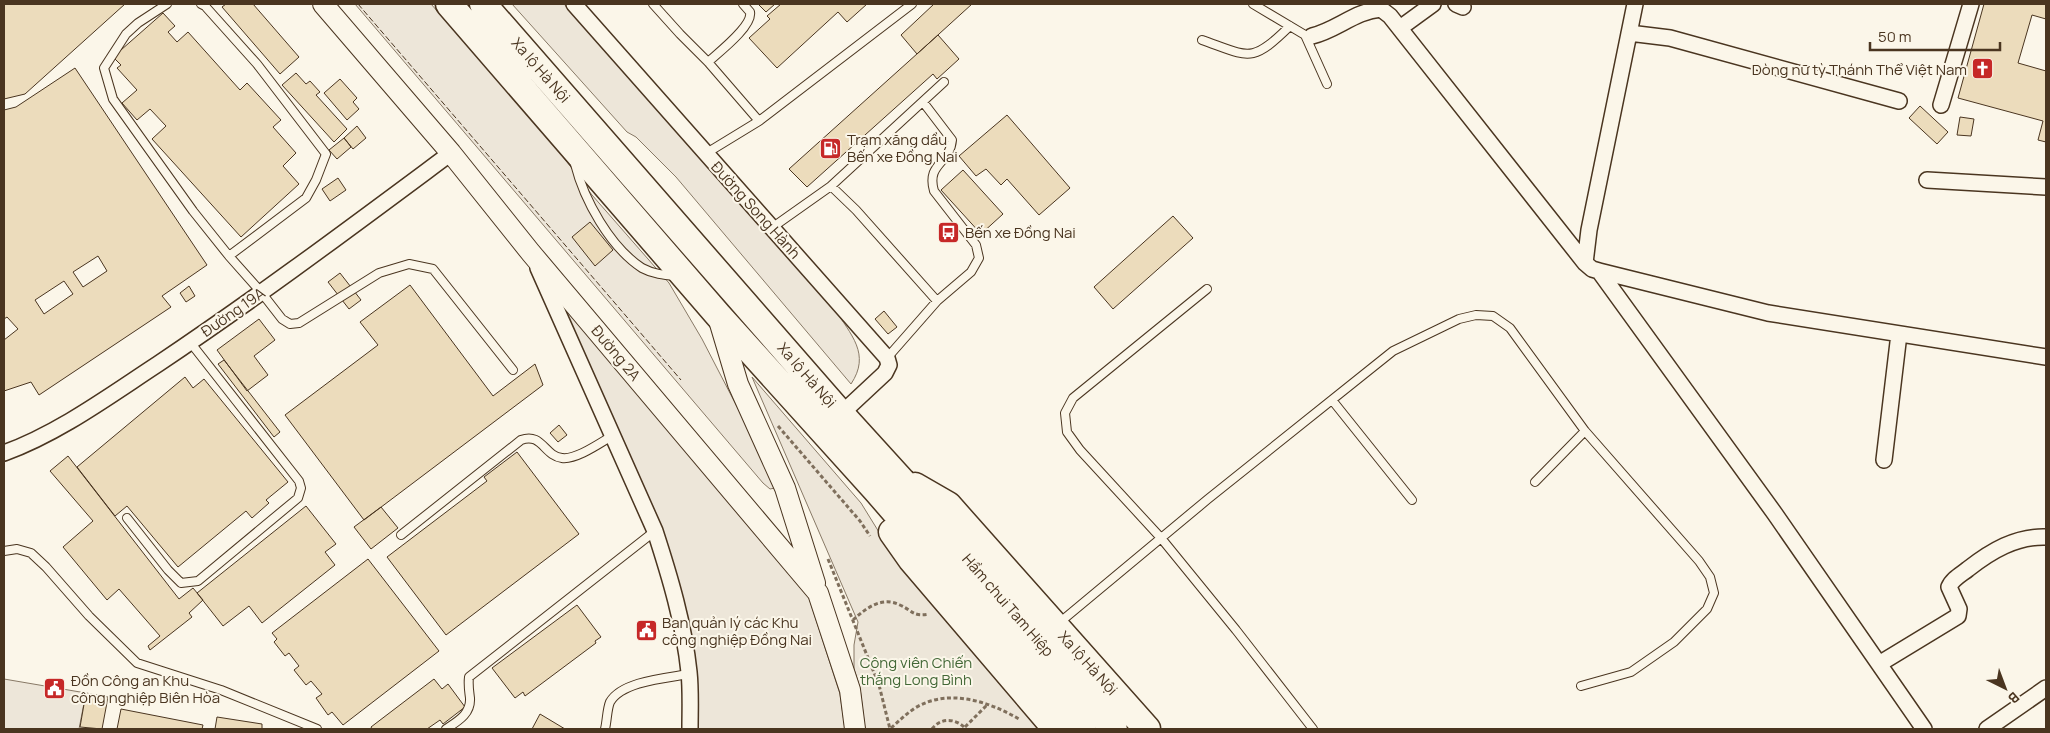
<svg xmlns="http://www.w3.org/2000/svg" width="2050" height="733" viewBox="0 0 2050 733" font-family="Manrope,sans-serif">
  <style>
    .green { fill: #ede6d9; stroke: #887966 }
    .building { fill: #ecdcbc; stroke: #4a3520; fill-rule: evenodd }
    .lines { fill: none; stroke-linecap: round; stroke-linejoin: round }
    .service-casing { stroke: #4a3520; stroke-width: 10 }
    .minor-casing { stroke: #4a3520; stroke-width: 18 }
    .tertiary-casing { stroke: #4a3520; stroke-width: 22 }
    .trunk-casing { stroke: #4a3520; stroke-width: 29 }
    .path { stroke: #7f6f5c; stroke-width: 3; stroke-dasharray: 4 2.5; stroke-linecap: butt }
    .service { stroke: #fbf6e9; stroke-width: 8 }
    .minor { stroke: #fbf6e9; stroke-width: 15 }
    .tertiary { stroke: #fbf6e9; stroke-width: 20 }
    .trunk { stroke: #fbf6e9; stroke-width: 26 }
    .fence { stroke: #4a3520; stroke-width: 1; stroke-dasharray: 6 2.5; stroke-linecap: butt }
    .labels { text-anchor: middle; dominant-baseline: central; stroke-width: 4; stroke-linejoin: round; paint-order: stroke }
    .poi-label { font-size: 15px; fill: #4a3520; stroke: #fbf6e9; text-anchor: start }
    .street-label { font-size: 15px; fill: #4a3520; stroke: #fbf6e9 }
    .park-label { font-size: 15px; fill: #436837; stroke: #fbf6e9 }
  </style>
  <rect width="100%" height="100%" fill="#fbf6e9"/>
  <path class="green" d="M 355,4 L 431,4 L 555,146 L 592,195 L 669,283 L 702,339 L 777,484 L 775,488 L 770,489 L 763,483 Z
    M 512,4 L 564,4 L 834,308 C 851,335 871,354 851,384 L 676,177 L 636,137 L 627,132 Z
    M 549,283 L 809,598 L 840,694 L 845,729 L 694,729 L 667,549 Z
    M 752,377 L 861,503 L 882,537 L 1043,729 L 865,729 L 860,688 L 854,669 L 854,645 L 858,622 Z
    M 4,679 L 86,693 L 79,729 L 4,729 Z"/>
  <path class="building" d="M 4,4 L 125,4 L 25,94 L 4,99 Z
    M 226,4 L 253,4 L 299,57 L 280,74 L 222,7 Z
    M 758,4 L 775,4 L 766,12 Z
    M 781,4 L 867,4 L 847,22 L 838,12 L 777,68 L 749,38 L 770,19 L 767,16 Z
    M 934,4 L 972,4 L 917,54 L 901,35 Z
    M 1984,4 L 2046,4 L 2046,19 L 2032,15 L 2018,63 L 2046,71 L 2046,142 L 2038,140 L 2043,121 L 1958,98 Z
    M 163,13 L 175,26 L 168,32 L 177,42 L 188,32 L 240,90 L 247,83 L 281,120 L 273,127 L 296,153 L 283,166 L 299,184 L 241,237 L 152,139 L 166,126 L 150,109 L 137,120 L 122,103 L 137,90 L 117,68 L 121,65 L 113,57 Z
    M 938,35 L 959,59 L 937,79 L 933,74 L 807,187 L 789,169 Z
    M 75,68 L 207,265 L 162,296 L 171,307 L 39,395 L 31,382 L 4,391 L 4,340 L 18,329 L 7,317 L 4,319 L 4,110 L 16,107 ZM 98,256 L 107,271 L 83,287 L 73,272 ZM 64,281 L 73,294 L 44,314 L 35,300 Z
    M 296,73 L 306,84 L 310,81 L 320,92 L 316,95 L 347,129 L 334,142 L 282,85 Z
    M 340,79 L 357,98 L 353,102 L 359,109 L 347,120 L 324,93 Z
    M 1920,106 L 1948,132 L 1937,144 L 1909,118 Z
    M 1007,115 L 1070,188 L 1039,215 L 1007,179 L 1001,185 L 986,169 L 976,176 L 959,156 Z
    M 1960,117 L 1974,119 L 1971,136 L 1957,135 Z
    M 357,126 L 366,138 L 353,149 L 344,138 Z
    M 344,138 L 351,147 L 337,159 L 329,150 Z
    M 963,170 L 1003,214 L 981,234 L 941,190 Z
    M 338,178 L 346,190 L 330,201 L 322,189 Z
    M 1173,216 L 1193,238 L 1113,309 L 1094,287 Z
    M 590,222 L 613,250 L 595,266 L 572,237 Z
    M 340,273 L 361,300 L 349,309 L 328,282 Z
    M 410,285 L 493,396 L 535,364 L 543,385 L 364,520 L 285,415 L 378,345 L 360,322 Z
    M 189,286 L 195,296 L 186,302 L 180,293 Z
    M 884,311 L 897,327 L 888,334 L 875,319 Z
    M 259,319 L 275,340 L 254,356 L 268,375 L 247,391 L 217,350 Z
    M 224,360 L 280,432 L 274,437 L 218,364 Z
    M 185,377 L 193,388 L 204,379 L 288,482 L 266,500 L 269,503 L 252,518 L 246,511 L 178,567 L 127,506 L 115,516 L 77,467 Z
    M 559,425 L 567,435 L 558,442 L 550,433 Z
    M 517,452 L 579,534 L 446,635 L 387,557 L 487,481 L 484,477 Z
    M 68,456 L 179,599 L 193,588 L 203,600 L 189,613 L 192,617 L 150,650 L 148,646 L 160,636 L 119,589 L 107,600 L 63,547 L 93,521 L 50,471 Z
    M 306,506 L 336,544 L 325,552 L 335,565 L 262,623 L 249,606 L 223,626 L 197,593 Z
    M 381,507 L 398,528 L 371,549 L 354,527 Z
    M 368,559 L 439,651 L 343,725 L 332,712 L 328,715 L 316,698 L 322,694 L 311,681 L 306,685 L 294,670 L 299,666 L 289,653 L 285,656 L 274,642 L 277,639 L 272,633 Z
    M 577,605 L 601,637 L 595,641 L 596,643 L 525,696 L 523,692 L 515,698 L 492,668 Z
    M 434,679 L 442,689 L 448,684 L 465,707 L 443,724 L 440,720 L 427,729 L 372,729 L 371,727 Z
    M 86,693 L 108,697 L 102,729 L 80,727 Z
    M 121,709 L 203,725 L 202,729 L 117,729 Z
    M 540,714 L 565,729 L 532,729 Z
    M 217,717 L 262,724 L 262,729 L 215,729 Z"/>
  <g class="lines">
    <defs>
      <path id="service" d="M 167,4 L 138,23 L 126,34 L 104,68 L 113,99 L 193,211 L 229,256 L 261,292 L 282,319 L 290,324 L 299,323 L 379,273 L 409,264 L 433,269 L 513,370
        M 201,4 L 205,6 L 257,64 L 326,154 L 316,180 L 306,198 L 229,256
        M 653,4 L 680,34 L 708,62 L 759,121 L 705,154
        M 1253,4 L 1305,35 L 1312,36
        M 1305,35 L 1327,84
        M 1202,40 C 1250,57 1251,64 1290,26
        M 708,62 C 719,52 753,26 750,12 L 743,4
        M 923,102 L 952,140 C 950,164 926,163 934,191 L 976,245 L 979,258 L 971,272 L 937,301
        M 759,121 L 912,4
        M 575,164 C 584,200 610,247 642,268 C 653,274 664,275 676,276
        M 831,186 L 944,82
        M 773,227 L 831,186 L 856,210 L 937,301 L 887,358
        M 1207,289 L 1073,398 L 1065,413 L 1067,432 L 1080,450 L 1161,538 L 1236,630 L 1313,729
        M 1332,400 L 1412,500
        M 1535,482 L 1585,431
        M 127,518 L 168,570 L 181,583 L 198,581 L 298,498 L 301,488 L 299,481 L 190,342
        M 401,535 L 521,440 C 542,432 544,456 562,458 C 576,460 600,443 612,436
        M 4,551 L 17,549 L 31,553 L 46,567 L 89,616 L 137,663 L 221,690 L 317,729
        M 1059,623 L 1208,499 L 1393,351 L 1459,319 L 1476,315 L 1493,316 L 1510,328 L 1585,431 L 1699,561 L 1710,577 L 1714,593 L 1707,609 L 1674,642 L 1631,672 L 1581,686
        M 446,729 C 458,721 471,714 470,698 C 469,690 468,685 469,677 L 655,531
        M 605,729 C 607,721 607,709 610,702 C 622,681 667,678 689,674"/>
      <path id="minor" d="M 574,4 L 887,358 L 889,365 L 885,373 L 841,414
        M 1456,4 L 1463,7
        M 1400,28 L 1433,4
        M 1629,33 L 1670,38 L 1899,101
        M 1312,36 C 1337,30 1355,11 1381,9 L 1390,16 L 1585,263 L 1592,269 L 1599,271 L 1775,514 L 1924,729
        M 1941,105 L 1971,4
        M 1927,180 L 2046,187
        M 1585,263 L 1589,230 L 1635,4
        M 538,268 L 655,531 C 670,577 684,624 689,672 C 691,691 690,710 690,729
        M 1599,271 L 1768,313 L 2046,357
        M 4,453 C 59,433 109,396 158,364 C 258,297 354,225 451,153
        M 1884,460 L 1899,334
        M 1879,664 L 1958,616 L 1959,609 L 1949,587 C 1952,579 1962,574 1968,569 C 1991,551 2016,536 2046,537
        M 1987,729 L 2046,688"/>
      <path id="tertiary" d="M 323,4 L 451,153 L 531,253 L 818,593 L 850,690 L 855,729
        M 718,317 L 738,384 L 785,488 L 815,583"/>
      <path id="trunk" d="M 449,4 L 718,315 L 876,490 L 1083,729
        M 483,4 L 841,414 L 901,480 L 1114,729
        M 915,486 L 948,505 L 1147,729
        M 892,532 L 911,559 L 1056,729"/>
    </defs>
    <use href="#service" class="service-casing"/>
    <use href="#minor" class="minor-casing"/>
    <use href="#tertiary" class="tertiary-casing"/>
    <use href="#trunk" class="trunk-casing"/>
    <path class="path" d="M 778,426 L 860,521 L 870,536
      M 828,559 L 879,685 L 890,729
      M 853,620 C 866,608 882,596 900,605 C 913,611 913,617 929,614
      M 965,727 L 988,704
      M 891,728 C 899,721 906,714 915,708 C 948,688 988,701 1019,719
      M 932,729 C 941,717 956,718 966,729"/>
    <use href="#service" class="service"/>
    <use href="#minor" class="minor"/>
    <use href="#tertiary" class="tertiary"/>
    <use href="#trunk" class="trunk"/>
    <path class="fence" d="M 358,4 L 681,380"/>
  </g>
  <defs>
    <symbol id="church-square" viewBox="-11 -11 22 22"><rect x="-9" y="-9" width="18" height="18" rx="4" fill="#c62828" stroke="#fbf6e9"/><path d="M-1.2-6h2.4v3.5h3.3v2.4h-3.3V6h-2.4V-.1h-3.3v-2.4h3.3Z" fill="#fff"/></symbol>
    <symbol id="fuel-square" viewBox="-11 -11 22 22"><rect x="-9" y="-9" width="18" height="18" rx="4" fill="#c62828" stroke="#fbf6e9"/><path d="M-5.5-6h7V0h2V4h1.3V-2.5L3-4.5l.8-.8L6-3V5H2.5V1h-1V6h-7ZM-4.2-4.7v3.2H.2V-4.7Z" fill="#fff"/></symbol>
    <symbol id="bus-square" viewBox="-11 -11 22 22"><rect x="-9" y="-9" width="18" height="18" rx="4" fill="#c62828" stroke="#fbf6e9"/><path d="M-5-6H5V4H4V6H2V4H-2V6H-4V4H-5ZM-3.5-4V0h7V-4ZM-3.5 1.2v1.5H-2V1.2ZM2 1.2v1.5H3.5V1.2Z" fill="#fff"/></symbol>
    <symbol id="civic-square" viewBox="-11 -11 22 22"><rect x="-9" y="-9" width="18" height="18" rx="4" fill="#c62828" stroke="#fbf6e9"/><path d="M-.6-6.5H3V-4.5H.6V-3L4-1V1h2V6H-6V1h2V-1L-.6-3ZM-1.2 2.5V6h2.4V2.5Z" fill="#fff"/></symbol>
  </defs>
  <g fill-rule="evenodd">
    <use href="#church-square" x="1970" y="56" width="25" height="25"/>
    <use href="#fuel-square" x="818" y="136" width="25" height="25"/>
    <use href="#bus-square" x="936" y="220" width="25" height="25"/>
    <use href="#civic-square" x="634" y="618" width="25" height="25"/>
    <use href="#civic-square" x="42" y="676" width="25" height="25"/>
  </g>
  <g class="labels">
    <g class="poi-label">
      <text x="1967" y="69" text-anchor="end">Dòng nữ tỳ Thánh Thể Việt Nam</text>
      <text x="847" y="139">Trạm xăng dầu<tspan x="847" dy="17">Bến xe Đồng Nai</tspan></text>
      <text x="965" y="232">Bến xe Đồng Nai</text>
      <text x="662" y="622">Ban quản lý các Khu<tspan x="662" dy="17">công nghiệp Đồng Nai</tspan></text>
      <text x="71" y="680">Đồn Công an Khu<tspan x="71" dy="17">công nghiệp Biên Hòa</tspan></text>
    </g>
    <g class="street-label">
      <text transform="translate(541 70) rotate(49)">Xa lộ Hà Nội</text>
      <text transform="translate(756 210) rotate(48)">Đường Song Hành</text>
      <text transform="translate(233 312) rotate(-35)">Đường 19A</text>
      <text transform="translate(616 353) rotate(50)">Đường 2A</text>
      <text transform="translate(807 375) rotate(49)">Xa lộ Hà Nội</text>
      <text transform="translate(1008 605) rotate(49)">Hầm chui Tam Hiệp</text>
      <text transform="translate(1088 663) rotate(48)">Xa lộ Hà Nội</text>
    </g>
    <g class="park-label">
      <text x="916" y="662">Công viên Chiến<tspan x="916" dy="17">thắng Long Bình</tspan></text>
    </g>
  </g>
  <rect width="2050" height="733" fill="none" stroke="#4a3520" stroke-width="10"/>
  <g transform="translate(2005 688) rotate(138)" stroke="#fbf6e9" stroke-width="4" paint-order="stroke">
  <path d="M0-4L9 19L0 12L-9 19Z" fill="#4a3520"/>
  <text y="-8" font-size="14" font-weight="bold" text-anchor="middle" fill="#4a3520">B</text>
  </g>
  <path d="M1870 42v8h130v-8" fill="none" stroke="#4a3520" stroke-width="2.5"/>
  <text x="1878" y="42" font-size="15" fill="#4a3520" stroke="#fbf6e9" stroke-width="4" paint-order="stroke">50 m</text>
</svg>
